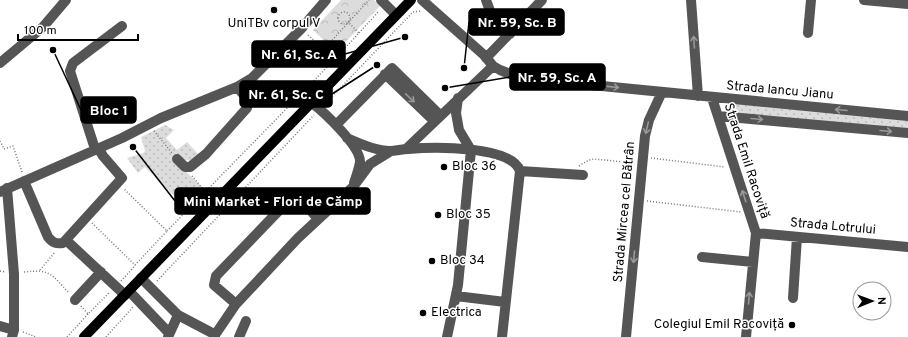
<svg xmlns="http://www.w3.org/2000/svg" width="908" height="337" viewBox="0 0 908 337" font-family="Overpass,sans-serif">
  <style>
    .grass { fill: url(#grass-dots) }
    .park { fill: url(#park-crowns) }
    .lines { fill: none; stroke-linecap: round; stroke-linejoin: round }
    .path { stroke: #777; stroke-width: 1.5; stroke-dasharray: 1 2; stroke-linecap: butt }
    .minor { stroke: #555; stroke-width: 10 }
    .major { stroke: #000; stroke-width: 10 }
    .oneway { stroke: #999 }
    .poi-dot { fill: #000; stroke: #fff; stroke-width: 1.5 }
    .labels { text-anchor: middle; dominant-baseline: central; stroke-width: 3; stroke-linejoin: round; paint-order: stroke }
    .poi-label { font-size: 13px; fill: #000; stroke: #fff; text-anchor: start }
    .street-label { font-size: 13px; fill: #000; stroke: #fff }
    .leader { fill: none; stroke: #000; stroke-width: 1.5 }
    .callout-dot { fill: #000; stroke: #fff; stroke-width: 1.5 }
    .callout { fill: #000; stroke: #000; stroke-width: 1.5 }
    .callout-label { font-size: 14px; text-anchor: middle; font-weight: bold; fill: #fff }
  </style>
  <defs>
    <pattern id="grass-dots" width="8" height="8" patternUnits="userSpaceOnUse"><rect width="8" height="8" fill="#dcdcdc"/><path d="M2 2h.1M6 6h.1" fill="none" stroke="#bbb" stroke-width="1.8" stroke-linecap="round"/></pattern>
    <pattern id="park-crowns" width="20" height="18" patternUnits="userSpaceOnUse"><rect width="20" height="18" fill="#dcdcdc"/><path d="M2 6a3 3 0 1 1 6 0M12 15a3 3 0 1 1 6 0" fill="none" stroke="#bbb"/></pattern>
  </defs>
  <rect width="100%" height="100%" fill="#fff"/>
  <path class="grass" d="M 730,103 L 908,118 L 908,132 L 729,113 L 727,108 Z
    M 165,125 L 174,130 L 166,138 L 177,150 L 187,142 L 199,155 L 192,160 L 174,160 L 203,188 L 185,207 L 145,167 L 138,173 L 127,158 L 143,153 L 145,151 L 141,137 Z"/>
  <path class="park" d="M 341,0 L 374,0 L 380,6 L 336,52 L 313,30 Z"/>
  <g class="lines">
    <path class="path" d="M338 18a6 6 0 1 1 12 0a6 6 0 1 1-12 0Z
      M 359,33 L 379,11
      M 308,35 L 335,59 L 359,33 L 349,23
      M 324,49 L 369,0
      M 326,103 L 413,12 L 422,11
      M 154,131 L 172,153
      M 0,141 L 4,149 L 13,146 L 22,172
      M 651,158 L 725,167
      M 579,166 L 589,160 L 594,159 L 634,163
      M 192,176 L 209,196
      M 647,201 L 741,212
      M 92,223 L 135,265 L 167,231 L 124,189
      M 167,231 L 335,59
      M 40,270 L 55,252
      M 0,271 L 6,272
      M 24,272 C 51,269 51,274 69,293
      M 121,281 L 135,266
      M 157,281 L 314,115
      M 81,306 L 88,314 L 110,292
      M 23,332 L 36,337
      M 67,337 L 88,314
      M 106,337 L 133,307"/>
    <path class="minor" d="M 381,0 L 396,15
      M 422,0 L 484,55 L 493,66 L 500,70 L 520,78 L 908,116
      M 486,0 L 490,11 L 510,34
      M 691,0 L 698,96
      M 864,0 L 908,4
      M 808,33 L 811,0
      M 486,58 L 542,0
      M 0,63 L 43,27 L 66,0
      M 385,74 L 434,121
      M 712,98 L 756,233 L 746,337
      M 312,103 C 324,112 361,147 360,162 C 359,169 356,177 354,183
      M 718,116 L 908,133
      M 336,125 L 392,68 L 440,115
      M 347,138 C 360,144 376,151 390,151 C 396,151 402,149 408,149 C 433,147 511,145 520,171 L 502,337
      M 95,149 L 70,71 L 73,63 L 122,26
      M 406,149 L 493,66
      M 177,159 L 185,167 L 190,167 L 206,154 L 247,108 L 249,101 L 237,87
      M 520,171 L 583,175
      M 24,181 L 48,237 C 53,243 56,244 63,243 L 122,178 L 103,156 L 98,148
      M 7,188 L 14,274 L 14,330 L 12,337
      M 0,192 L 122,138 L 161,118 L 237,87 L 252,78 L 301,29 L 326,0
      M 756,233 L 908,247
      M 67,241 L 125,295
      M 702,257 L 753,262
      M 141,278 L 178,315 L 214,334 L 215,337
      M 129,291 L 169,333
      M 456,296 L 505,302
      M 793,298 L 797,237
      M 75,300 L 101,272
      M 236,304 L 214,285 L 216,276 L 293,196 L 299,197 L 318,219
      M 0,326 L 14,330
      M 214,334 L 217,332 L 236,304 L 298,238 L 353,187 L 370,164 L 391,151
      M 168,337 L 178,315
      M 239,337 L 246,321
      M 447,337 L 458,285 L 471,150 L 459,130 L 456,113 L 458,98
      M 626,337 L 645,136 L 649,120 L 662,92"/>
    <path class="major" d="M 84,337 L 411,0"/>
  </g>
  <defs><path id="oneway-shaft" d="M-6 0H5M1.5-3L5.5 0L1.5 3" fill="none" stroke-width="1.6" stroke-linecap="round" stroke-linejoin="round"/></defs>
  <g class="oneway">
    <use href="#oneway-shaft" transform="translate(694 42) rotate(-94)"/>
    <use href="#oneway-shaft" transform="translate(613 87) rotate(6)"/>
    <use href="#oneway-shaft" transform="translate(410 98) rotate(44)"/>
    <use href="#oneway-shaft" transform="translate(841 110) rotate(-175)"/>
    <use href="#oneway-shaft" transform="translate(757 119) rotate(5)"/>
    <use href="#oneway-shaft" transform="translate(647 128) rotate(103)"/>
    <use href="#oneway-shaft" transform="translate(886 131) rotate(5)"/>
    <use href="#oneway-shaft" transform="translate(744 196) rotate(-108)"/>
    <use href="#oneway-shaft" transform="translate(634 257) rotate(95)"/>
    <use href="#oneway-shaft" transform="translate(749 298) rotate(-85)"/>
  </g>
  <g class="poi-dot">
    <circle cx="274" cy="10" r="4"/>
    <circle cx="444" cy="167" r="4"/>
    <circle cx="438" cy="215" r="4"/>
    <circle cx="432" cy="261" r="4"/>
    <circle cx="423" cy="313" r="4"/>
    <circle cx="792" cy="325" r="4"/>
  </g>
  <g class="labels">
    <g class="poi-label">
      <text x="274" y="24" text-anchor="middle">UniTBv corpul V</text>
      <text x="452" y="167">Bloc 36</text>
      <text x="446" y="215">Bloc 35</text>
      <text x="440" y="261">Bloc 34</text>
      <text x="431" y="313">Electrica</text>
      <text x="784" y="325" text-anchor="end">Colegiul Emil Racoviță</text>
    </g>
    <g class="street-label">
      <text transform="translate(780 91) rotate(5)">Strada Iancu Jianu</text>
      <text transform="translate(746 161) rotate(72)">Strada Emil Racoviță</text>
      <text transform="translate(625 212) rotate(-85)">Strada Mircea cel Bătrân</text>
      <text transform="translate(833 227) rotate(5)">Strada Lotrului</text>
    </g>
  </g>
  <path class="leader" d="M464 68L469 22M405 37L345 54M445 88L510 77M377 65L332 94M53 50L81 110M133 147L175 201"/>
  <g class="callout-dot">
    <circle cx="464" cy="68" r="4"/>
    <circle cx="405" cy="37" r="4"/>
    <circle cx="445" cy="88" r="4"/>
    <circle cx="377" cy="65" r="4"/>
    <circle cx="53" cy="50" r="4"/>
    <circle cx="133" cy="147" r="4"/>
  </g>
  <g class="callout">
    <rect x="469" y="9" width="95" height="26" rx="4"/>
    <rect x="252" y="41" width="93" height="26" rx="4"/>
    <rect x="510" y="64" width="95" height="26" rx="4"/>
    <rect x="240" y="81" width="92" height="26" rx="4"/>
    <rect x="81" y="97" width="55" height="26" rx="4"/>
    <rect x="175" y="188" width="195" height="26" rx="4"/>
  </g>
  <g class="callout-label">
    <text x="517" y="27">Nr. 59, Sc. B</text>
    <text x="299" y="59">Nr. 61, Sc. A</text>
    <text x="557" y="82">Nr. 59, Sc. A</text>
    <text x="286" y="99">Nr. 61, Sc. C</text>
    <text x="109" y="115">Bloc 1</text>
    <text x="273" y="206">Mini Market - Flori de Cămp</text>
  </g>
  <g transform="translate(872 301) rotate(89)"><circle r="19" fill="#ffffff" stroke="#999999"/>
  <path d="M0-3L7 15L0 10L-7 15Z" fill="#000000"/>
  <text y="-6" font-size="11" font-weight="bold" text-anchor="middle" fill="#000000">N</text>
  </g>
  <path d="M18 34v6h120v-6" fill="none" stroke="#000000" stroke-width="2"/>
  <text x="24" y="34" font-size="12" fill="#000000" stroke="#ffffff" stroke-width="3" paint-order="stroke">100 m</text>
</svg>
